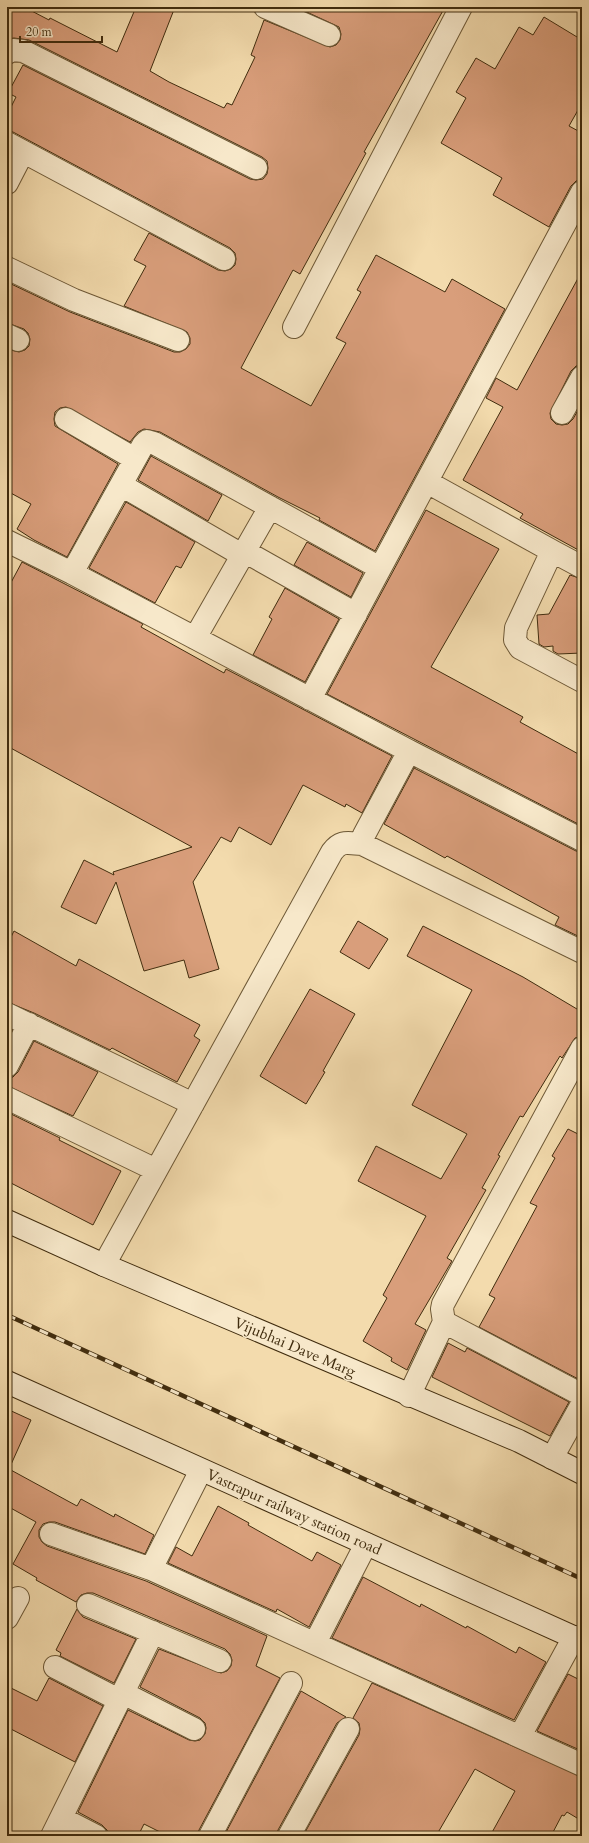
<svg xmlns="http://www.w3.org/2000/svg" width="589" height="1843" viewBox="0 0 589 1843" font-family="Cardo,serif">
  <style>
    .building { fill: #d99e7b; stroke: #402c0e }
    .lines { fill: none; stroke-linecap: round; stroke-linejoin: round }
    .street-casing { stroke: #6d5836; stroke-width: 24 }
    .secondary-casing { stroke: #402c0e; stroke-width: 24 }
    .street { stroke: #f7e8ca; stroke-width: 22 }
    .secondary { stroke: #f7e8ca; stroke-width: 22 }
    .rail-casing { stroke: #402c0e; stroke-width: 4.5 }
    .rail { stroke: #f7e8ca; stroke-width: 3; stroke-dasharray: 9; stroke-linecap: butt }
    .labels { text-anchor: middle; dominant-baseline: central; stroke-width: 3; stroke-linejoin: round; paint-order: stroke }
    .street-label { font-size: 15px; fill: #402c0e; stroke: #f7e8ca }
  </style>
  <rect width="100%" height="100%" fill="#f3dbad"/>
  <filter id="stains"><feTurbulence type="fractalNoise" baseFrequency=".005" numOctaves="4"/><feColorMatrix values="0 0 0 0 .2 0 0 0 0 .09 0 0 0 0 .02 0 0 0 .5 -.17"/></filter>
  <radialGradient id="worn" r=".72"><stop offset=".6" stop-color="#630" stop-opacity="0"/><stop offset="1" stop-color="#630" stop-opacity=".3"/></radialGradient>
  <path class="building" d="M 7,7 L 24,7 L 49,20 L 50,18 L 117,52 L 136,7 L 175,7 L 150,71 L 169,82 L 224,108 L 227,103 L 232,105 L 255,57 L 251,55 L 264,20 L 330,47 L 336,45 L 340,40 L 341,34 L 339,27 L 296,7 L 445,7 L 364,152 L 366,153 L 300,274 L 293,270 L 241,368 L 311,406 L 346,343 L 336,338 L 361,292 L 357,290 L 376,255 L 445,292 L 452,279 L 505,309 L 375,551 L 319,520 L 320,518 L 278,497 L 160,432 L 144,429 L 138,432 L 130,442 L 66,407 L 60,408 L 55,412 L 54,419 L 55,426 L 118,464 L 67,557 L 34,540 L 17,529 L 31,504 L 7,491 L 7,349 L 19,352 L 25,350 L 29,346 L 30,339 L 28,333 L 24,329 L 7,323 L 7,282 L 70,312 L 174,352 L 180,352 L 186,349 L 190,344 L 190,338 L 187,332 L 124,306 L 146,266 L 134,260 L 149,233 L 218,270 L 225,271 L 231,269 L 235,265 L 236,259 L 235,253 L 230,248 L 13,132 L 7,131 L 7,115 L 16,97 L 8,93 L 23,65 L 250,179 L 256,180 L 263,179 L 267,174 L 268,168 L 267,161 L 262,157 L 29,40 L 14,38 L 7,39 Z
    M 544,17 L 582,40 L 582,103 L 569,126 L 582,133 L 582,180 L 576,181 L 571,186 L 549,227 L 493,195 L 502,178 L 441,143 L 466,98 L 456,92 L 476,58 L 495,69 L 519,27 L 533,35 Z
    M 582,271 L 582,365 L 576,366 L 571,371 L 550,413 L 551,419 L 556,424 L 562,425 L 568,424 L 573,419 L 582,403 L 582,552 L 520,518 L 523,514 L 463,480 L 503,407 L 486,398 L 496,378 L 517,390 Z
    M 151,456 L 222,495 L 208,521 L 138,480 Z
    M 126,502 L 195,542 L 181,568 L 176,566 L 155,603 L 89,568 Z
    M 426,510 L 499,549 L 431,667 L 523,717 L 520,722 L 582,756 L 582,826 L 327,694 Z
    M 307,542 L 363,573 L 351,597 L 294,565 Z
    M 22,562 L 143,624 L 141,627 L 224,673 L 226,669 L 392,756 L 362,813 L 346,804 L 345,807 L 303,785 L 271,845 L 239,827 L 231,842 L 221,837 L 193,882 L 219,969 L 189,978 L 184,960 L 144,971 L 116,882 L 96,924 L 61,907 L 84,860 L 114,875 L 113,872 L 192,847 L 7,746 L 7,590 Z
    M 570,575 L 582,579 L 582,653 L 558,654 L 553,651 L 553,646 L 544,647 L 539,644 L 537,615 L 549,614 Z
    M 285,588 L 339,619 L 305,682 L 253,655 L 272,619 L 269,617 Z
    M 414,768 L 576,851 L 582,852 L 582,938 L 555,925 L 559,917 L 447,856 L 445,858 L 384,824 Z
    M 358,921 L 388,939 L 369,969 L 340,952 Z
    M 423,926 L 523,977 L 582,1012 L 582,1036 L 575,1038 L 562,1058 L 560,1056 L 523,1117 L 520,1116 L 498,1155 L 500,1156 L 482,1188 L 486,1190 L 447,1258 L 452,1261 L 415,1324 L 426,1330 L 407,1370 L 391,1361 L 392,1358 L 363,1341 L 387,1298 L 383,1295 L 426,1216 L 358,1181 L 376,1146 L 441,1179 L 467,1134 L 412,1105 L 472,990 L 407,956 Z
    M 14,931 L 76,966 L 79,959 L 200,1025 L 194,1036 L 200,1040 L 177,1082 L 112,1048 L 110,1050 L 34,1013 L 7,1002 L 7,945 Z
    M 310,989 L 355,1014 L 323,1071 L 325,1072 L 306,1104 L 260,1076 Z
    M 34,1041 L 98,1072 L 73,1116 L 7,1086 L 7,1078 L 13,1077 L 18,1072 Z
    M 7,1112 L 60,1138 L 59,1140 L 121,1171 L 93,1225 L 7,1181 Z
    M 568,1129 L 582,1136 L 582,1381 L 479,1327 L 495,1298 L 489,1295 L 537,1206 L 530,1203 L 555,1158 L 552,1156 Z
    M 448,1343 L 465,1352 L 467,1348 L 569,1402 L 550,1436 L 432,1377 Z
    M 7,1409 L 31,1420 L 9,1469 L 77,1506 L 81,1499 L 114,1517 L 115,1514 L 154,1535 L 145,1554 L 55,1522 L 49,1522 L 43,1524 L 39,1530 L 39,1537 L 42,1542 L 47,1546 L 146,1581 L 267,1636 L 256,1666 L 280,1678 L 199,1830 L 198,1836 L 168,1836 L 144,1824 L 138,1836 L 108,1836 L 107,1830 L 102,1825 L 78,1812 L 128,1710 L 189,1740 L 195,1741 L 200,1740 L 205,1734 L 206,1728 L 205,1723 L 200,1718 L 140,1687 L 159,1649 L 221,1673 L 227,1671 L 231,1666 L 232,1660 L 230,1654 L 225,1649 L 93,1593 L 87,1593 L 81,1595 L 76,1602 L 36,1580 L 37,1578 L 13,1564 L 36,1522 L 7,1506 Z
    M 218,1506 L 249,1523 L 248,1525 L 312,1561 L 317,1552 L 341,1565 L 309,1627 L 277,1609 L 276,1612 L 168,1563 L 176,1547 L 192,1556 Z
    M 363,1577 L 420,1607 L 421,1604 L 466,1628 L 467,1626 L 516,1653 L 519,1647 L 546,1662 L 514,1720 L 332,1638 Z
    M 77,1609 L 83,1617 L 136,1639 L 114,1683 L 60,1656 L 61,1653 L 56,1650 Z
    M 568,1674 L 582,1681 L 582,1751 L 537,1731 Z
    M 49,1678 L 103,1706 L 75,1762 L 7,1727 L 7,1686 L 37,1701 Z
    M 372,1683 L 582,1777 L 582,1821 L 567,1812 L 564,1816 L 562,1815 L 551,1836 L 490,1836 L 515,1791 L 475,1769 L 436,1836 L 303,1836 L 359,1735 L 360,1729 L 359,1723 L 353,1718 Z
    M 301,1691 L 346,1717 L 337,1723 L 278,1830 L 277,1836 L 224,1836 Z"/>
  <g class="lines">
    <defs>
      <path id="street" d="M 265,7 L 329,35
        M 7,53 L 13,50 L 23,51 L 256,168
        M 7,143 L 224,259
        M 7,183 L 23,152
        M 7,268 L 74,300 L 178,340
        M 294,327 L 461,7
        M 7,335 L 18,340
        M 562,413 L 582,377
        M 66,419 L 135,459
        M 427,482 L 552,551 L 516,628 L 515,640 L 520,648 L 582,681
        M 121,485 L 242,555
        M 7,541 L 72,573 L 409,751 L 364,835 L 362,844
        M 244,551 L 356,614
        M 552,551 L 582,567
        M 72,573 L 143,445 L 147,441 L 154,443 L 380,568
        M 195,638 L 270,507
        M 310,699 L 582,192
        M 409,751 L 582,840
        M 7,1014 L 193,1104
        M 7,1066 L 29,1024
        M 7,1098 L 156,1170
        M 104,1265 L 332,852 C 341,840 347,843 362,844 L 582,952
        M 444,1322 L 582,1395
        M 409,1396 L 444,1322 L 442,1309 L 443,1304 L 582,1048
        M 552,1458 L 582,1404
        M 51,1534 L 151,1569 L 582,1765
        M 151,1569 L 201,1470
        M 88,1605 L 220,1661
        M 7,1618 L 18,1598
        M 315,1643 L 366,1544
        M 55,1667 L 119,1700
        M 123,1693 L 194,1729
        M 520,1736 L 574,1637
        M 61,1818 L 96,1836
        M 52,1836 L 153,1632
        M 210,1836 L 291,1683
        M 289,1836 L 348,1729"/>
      <path id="secondary" d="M 7,1221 L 104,1265 L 519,1441 L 582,1473
        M 7,1382 L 582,1641"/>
    </defs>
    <use href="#street" class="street-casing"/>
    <use href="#secondary" class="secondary-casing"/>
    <use href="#street" class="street"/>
    <use href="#secondary" class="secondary"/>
    <defs>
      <path id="rail" d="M 7,1315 L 582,1579"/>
    </defs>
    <use href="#rail" class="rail-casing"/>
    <use href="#rail" class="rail"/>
  </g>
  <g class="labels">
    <g class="street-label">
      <text transform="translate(295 1347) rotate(23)">Vijubhai Dave Marg</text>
      <text transform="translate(294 1512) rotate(24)">Vastrapur railway station road</text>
    </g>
  </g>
  <rect width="589" height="1843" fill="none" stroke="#f3dbad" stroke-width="24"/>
  <rect x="8" y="8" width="573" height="1827" fill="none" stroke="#402c0e" stroke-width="2"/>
  <rect x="12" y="12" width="565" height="1819" fill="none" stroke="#402c0e"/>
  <path d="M20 36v6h82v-6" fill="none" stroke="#402c0e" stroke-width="2"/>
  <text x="26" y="36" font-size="12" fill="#402c0e" stroke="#f7e8ca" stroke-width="3" paint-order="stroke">20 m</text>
  <rect width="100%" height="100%" filter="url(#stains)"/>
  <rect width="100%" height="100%" fill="url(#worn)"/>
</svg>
